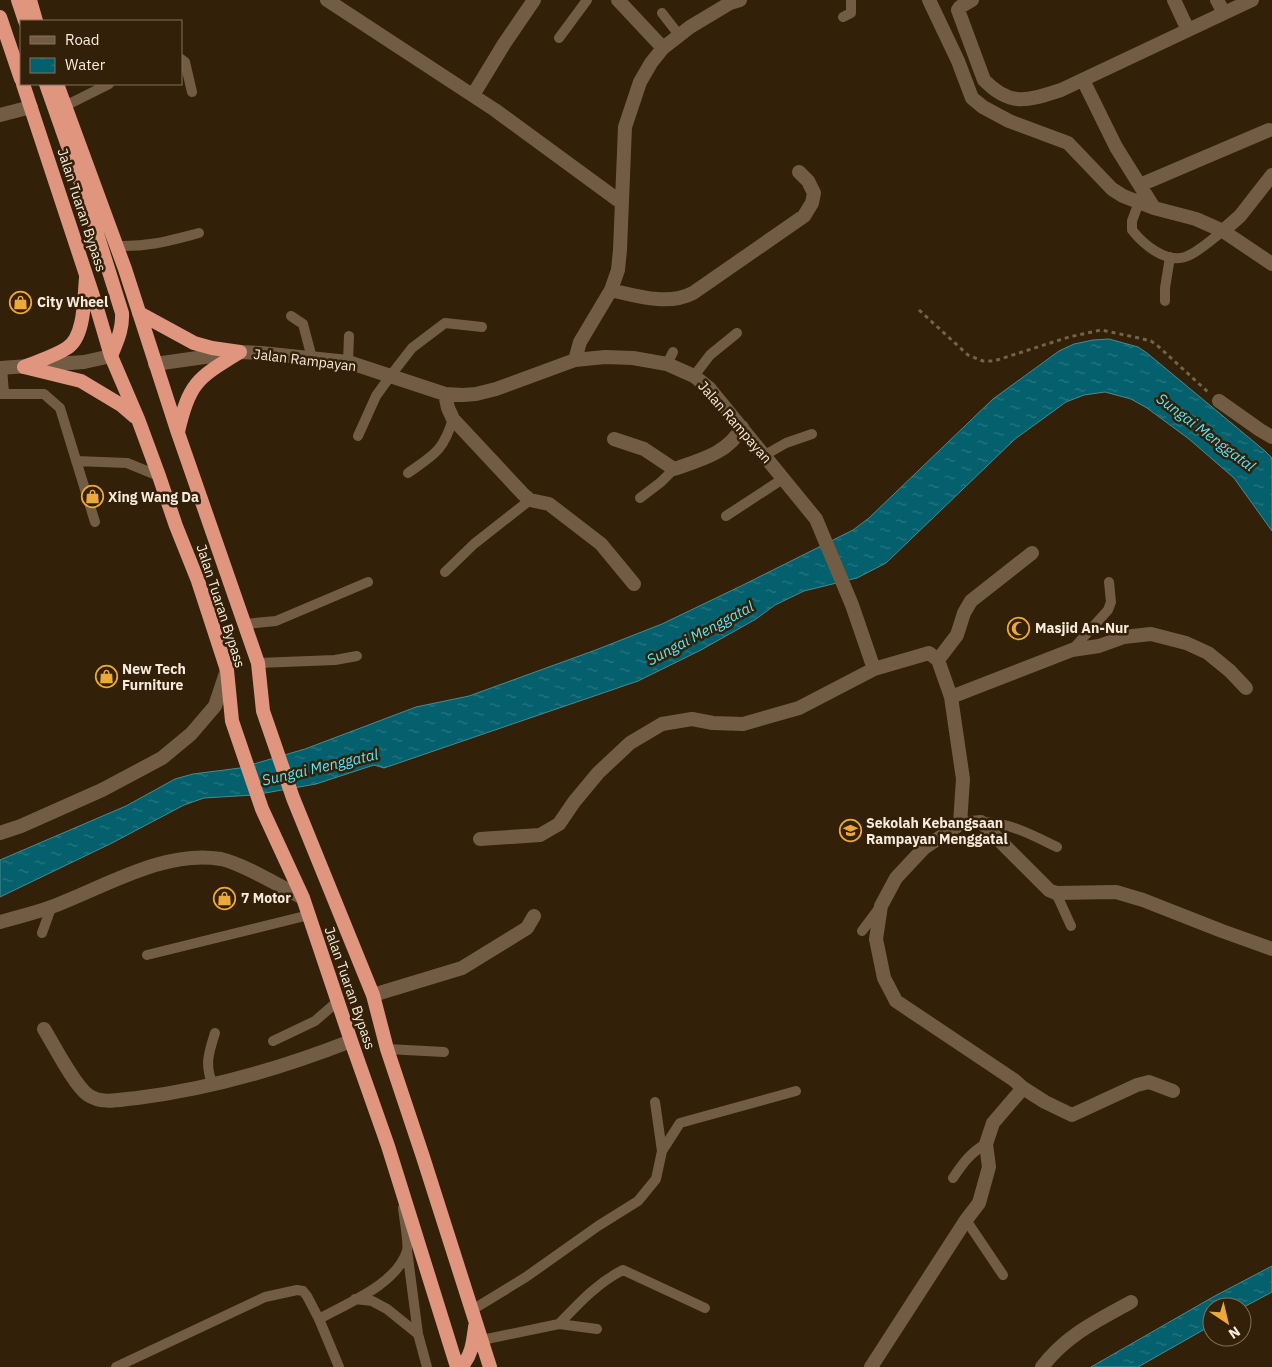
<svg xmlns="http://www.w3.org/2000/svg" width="1272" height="1367" viewBox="0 0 1272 1367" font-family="'IBM Plex Sans',sans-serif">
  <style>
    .water { fill: url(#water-ripples); stroke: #4d8a8e }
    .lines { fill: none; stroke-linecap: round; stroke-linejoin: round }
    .path { stroke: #73624d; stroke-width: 3; stroke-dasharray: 4 4; stroke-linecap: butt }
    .service { stroke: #725d44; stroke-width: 10 }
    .minor { stroke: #725d44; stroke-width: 14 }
    .tertiary { stroke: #725d44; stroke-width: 14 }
    .trunk { stroke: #df957e; stroke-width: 14 }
    .labels { text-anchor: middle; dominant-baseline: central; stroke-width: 5; stroke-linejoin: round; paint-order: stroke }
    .street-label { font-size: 14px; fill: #f8ebdd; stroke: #322008 }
    .poi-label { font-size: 14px; font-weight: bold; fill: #f8ebdd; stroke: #322008; text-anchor: start }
    .water-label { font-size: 15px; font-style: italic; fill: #56e8ff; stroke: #322008 }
  </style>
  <defs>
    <pattern id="water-ripples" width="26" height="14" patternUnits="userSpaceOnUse" patternTransform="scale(1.25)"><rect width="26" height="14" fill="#04606c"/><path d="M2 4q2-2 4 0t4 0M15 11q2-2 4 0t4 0" fill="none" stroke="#297781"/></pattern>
  </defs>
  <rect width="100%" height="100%" fill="#322008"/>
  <path class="water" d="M 1109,339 L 1138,347 L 1147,353 L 1265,451 L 1272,458 L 1272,531 L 1234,478 L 1189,439 L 1147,408 L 1131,399 L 1105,392 L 1084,395 L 1066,402 L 1015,439 L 886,563 L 857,578 L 804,591 L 775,605 L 756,619 L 701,650 L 638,681 L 384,768 L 374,765 L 316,784 L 254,795 L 204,798 L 184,805 L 112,843 L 0,897 L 0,860 L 126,806 L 175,779 L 193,774 L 240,768 L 305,749 L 416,707 L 469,696 L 593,651 L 662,624 L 743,585 L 853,530 L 869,518 L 993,399 L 1059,351 L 1074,344 L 1093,340 Z
    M 1272,1266 L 1272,1292 L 1242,1308 L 1242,1307 L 1212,1307 L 1212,1325 L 1138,1367 L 1091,1367 L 1213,1297 Z"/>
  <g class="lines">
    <path class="path" d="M 919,310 L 968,355 L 983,361 L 994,361 L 1069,337 L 1101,330 L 1139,338 L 1151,341 L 1159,347 L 1209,393"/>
    <path class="service" d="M 662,13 L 679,35
      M 843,17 L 851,13 L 851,0
      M 559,38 L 587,0
      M 181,59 L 185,62 L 192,92
      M 65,106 L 109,84
      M 1139,202 L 1132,221 L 1132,230 C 1143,244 1165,263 1185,257 C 1198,253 1212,239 1223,231
      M 117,246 C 149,247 168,241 199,233
      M 1165,301 L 1165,288 L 1170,257
      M 291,316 L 303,324 L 312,358
      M 348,362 L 349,336
      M 667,364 L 673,352
      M 2,368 L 4,393
      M 694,376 L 710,355 L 737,333
      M 0,394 L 44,394 L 60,408 L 95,522
      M 358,436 L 376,396 L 391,375 L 412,348 L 445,323 L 482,327
      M 765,455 L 786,443 L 812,434
      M 76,461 L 127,463 L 159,476
      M 408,473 C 435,454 443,451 453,419
      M 640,498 L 661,482 L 674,469
      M 726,516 L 784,478
      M 445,572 L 474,544 L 530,500
      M 245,624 L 276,621 L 368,582
      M 1072,650 L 1108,610 L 1111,602 L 1109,582
      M 258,663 L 335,660 L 357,656
      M 981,822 C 1009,822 1032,835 1057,847
      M 1056,893 L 1071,926
      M 862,931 L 880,907
      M 42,933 L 51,908
      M 147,955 L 309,915
      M 273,1041 L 315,1021 L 338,1001
      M 387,1049 L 444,1052
      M 213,1085 C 204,1065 209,1052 215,1033
      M 655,1102 L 662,1151
      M 953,1178 C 963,1163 971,1152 986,1144
      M 966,1220 L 1003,1275
      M 407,1250 L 418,1334 L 427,1367
      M 355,1299 L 372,1301 L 387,1309 L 418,1334
      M 472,1310 L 526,1277 L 598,1226 L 638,1201 L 656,1179 L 662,1151 L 680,1123 L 796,1091
      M 559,1324 C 579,1303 597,1283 623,1270 L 705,1308
      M 482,1340 L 559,1324 L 597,1329
      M 116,1367 L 265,1297 L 297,1290 L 303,1291 L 307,1296 L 319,1319
      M 339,1367 L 319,1319 C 347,1303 396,1285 407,1251 C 409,1244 404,1218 403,1208"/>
    <path class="minor" d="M 327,0 L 495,110 L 622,203
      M 618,0 L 663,48
      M 929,0 L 958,61 L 972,98 L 983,107 L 1009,121 L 1068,143 L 1112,189 L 1123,196 L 1154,208 L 1196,219 L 1223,231 L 1272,264
      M 972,0 L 960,7 L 958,10 L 984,80 C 1011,108 1029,100 1061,90 L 1252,0
      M 1174,0 L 1188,30
      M 1217,0 L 1224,13
      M 1083,80 L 1116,147 L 1154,208
      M 473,95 L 504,44 L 534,0
      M 0,115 L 31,107
      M 1140,185 L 1269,130
      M 1223,231 L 1240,216 L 1272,175
      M 611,290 C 637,296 668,306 693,293 L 804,216 L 812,203 L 814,193 L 808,181 L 799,172
      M 575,360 L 580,342 L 611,290 L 618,270 L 620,250 L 625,127 L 640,82 L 651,63 L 663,48 L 690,27 L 730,3 L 740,0
      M 155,364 L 240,352 L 261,353 L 348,362 L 445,394 L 463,395 L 476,394 L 496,389 L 575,360 L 605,357 L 633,358 L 667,364 L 694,376 L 709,388 L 816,519 L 852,605 L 874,669
      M 445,394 L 448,408 L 453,419 L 523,494 L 530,500 L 549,504 L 601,544 L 634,584
      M 1219,401 L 1260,430 L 1272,437
      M 614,439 L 644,449 L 674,469 C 700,460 729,453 742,427
      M 938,660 L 957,635 L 964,613 L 971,601 L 1032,553
      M 951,697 L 1072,650 L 1099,646 L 1124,637 L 1151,634 L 1186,643 L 1208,653 L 1230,671 L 1246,688
      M 0,833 L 21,826 L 102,790 L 162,758 L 191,734 L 215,706 L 227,670
      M 480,839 L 540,835 L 559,824 L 574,802 L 598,773 L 630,743 L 662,724 L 692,719 L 713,723 L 743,724 L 799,708 L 874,669 L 929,653 L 938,660 L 951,697 L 963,779 L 960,824
      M 0,922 C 17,917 35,913 51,907 C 103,888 164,849 221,859 C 244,864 281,887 303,898
      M 373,995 L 462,968 L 527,928 L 534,916
      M 44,1029 C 54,1045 74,1085 88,1095 C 103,1105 121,1099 137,1098 C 211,1089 282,1068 351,1041
      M 1023,1088 L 1045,1102 L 1072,1115 L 1137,1085 L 1149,1082 L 1173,1091
      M 871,1367 L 966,1220 L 979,1203 L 989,1167 L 986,1144 L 993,1123 L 1023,1088 L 1014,1080 L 896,1001 L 884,978 L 876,939 L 881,906 L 896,878 L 924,848 L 960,824 L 981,822 L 1049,890 L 1056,893 L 1116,892 L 1143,900 L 1222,931 L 1272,949
      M 1042,1367 C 1066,1335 1097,1321 1131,1302"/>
    <path class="tertiary" d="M 0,368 L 84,362 L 111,356"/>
    <path class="trunk" d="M 18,0 L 25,21
      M 30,0 L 36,21
      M 0,17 L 21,79
      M 23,84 L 96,305 L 111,356 L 138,419 L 159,476 L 176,526 L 198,581 L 227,670 L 232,721 L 262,809 L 303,898 L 351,1041 L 388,1146 L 457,1367
      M 46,84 L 84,192 L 122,313 C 123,329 117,341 111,356
      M 57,84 L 125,269 L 178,433 L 258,663 L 263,711 L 293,798 L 373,995 L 387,1049 L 423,1157 L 490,1367
      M 139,313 L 194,343 L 212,348 L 240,352
      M 24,367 L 81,381 L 121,405 L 135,417
      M 24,367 C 38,361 55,356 67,348 C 85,337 84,298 86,278
      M 178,432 C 189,382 198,378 240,352
      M 461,1367 C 472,1355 473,1342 475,1327"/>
  </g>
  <defs>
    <symbol id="shop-ring" viewBox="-11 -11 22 22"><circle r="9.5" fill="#322008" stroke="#eca93a" stroke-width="1.5"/><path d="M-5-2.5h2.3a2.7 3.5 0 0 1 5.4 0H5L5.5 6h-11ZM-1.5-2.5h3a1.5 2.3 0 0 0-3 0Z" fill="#eca93a"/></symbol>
    <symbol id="mosque-ring" viewBox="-11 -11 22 22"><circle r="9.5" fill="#322008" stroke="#eca93a" stroke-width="1.5"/><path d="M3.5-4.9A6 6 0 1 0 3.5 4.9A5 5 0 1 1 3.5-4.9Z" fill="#eca93a"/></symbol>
    <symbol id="school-ring" viewBox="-11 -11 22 22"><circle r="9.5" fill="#322008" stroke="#eca93a" stroke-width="1.5"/><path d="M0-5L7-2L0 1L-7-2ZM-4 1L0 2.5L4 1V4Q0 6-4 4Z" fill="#eca93a"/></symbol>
  </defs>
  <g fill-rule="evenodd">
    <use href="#shop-ring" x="8" y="290" width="25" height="25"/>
    <use href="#shop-ring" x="80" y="484" width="25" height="25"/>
    <use href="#mosque-ring" x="1006" y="616" width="25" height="25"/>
    <use href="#shop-ring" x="94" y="664" width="25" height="25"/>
    <use href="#school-ring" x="838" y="818" width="25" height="25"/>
    <use href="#shop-ring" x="212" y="886" width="25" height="25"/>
  </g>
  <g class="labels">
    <g class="street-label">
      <text transform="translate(82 210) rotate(72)">Jalan Tuaran Bypass</text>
      <text transform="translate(305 360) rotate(7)">Jalan Rampayan</text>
      <text transform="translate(735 422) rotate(49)">Jalan Rampayan</text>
      <text transform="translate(221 606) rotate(72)">Jalan Tuaran Bypass</text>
      <text transform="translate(350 988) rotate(71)">Jalan Tuaran Bypass</text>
    </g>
    <g class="poi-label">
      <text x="37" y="302">City Wheel</text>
      <text x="108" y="497">Xing Wang Da</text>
      <text x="1035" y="628">Masjid An-Nur</text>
      <text x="122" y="669">New Tech<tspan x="122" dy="16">Furniture</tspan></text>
      <text x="866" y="823">Sekolah Kebangsaan<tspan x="866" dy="16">Rampayan Menggatal</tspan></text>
      <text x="241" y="898">7 Motor</text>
    </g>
    <g class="water-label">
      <text transform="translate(1206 432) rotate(37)">Sungai Menggatal</text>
      <text transform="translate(700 633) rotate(-28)">Sungai Menggatal</text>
      <text transform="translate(320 767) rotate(-13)">Sungai Menggatal</text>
    </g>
  </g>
  <rect x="20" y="20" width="162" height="65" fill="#322008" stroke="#81715d"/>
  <rect x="30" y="36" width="25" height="8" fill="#725d44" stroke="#81715d"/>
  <text x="65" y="45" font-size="15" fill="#f8ebdd">Road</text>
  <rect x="30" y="58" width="25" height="15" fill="url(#water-ripples)" stroke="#81715d"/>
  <text x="65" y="70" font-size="15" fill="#f8ebdd">Water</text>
  <g transform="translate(1227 1322) rotate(145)"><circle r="24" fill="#322008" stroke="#81715d"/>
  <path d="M0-4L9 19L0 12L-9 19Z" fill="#eca93a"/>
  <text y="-8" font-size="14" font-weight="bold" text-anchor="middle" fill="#f8ebdd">N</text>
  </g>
</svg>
